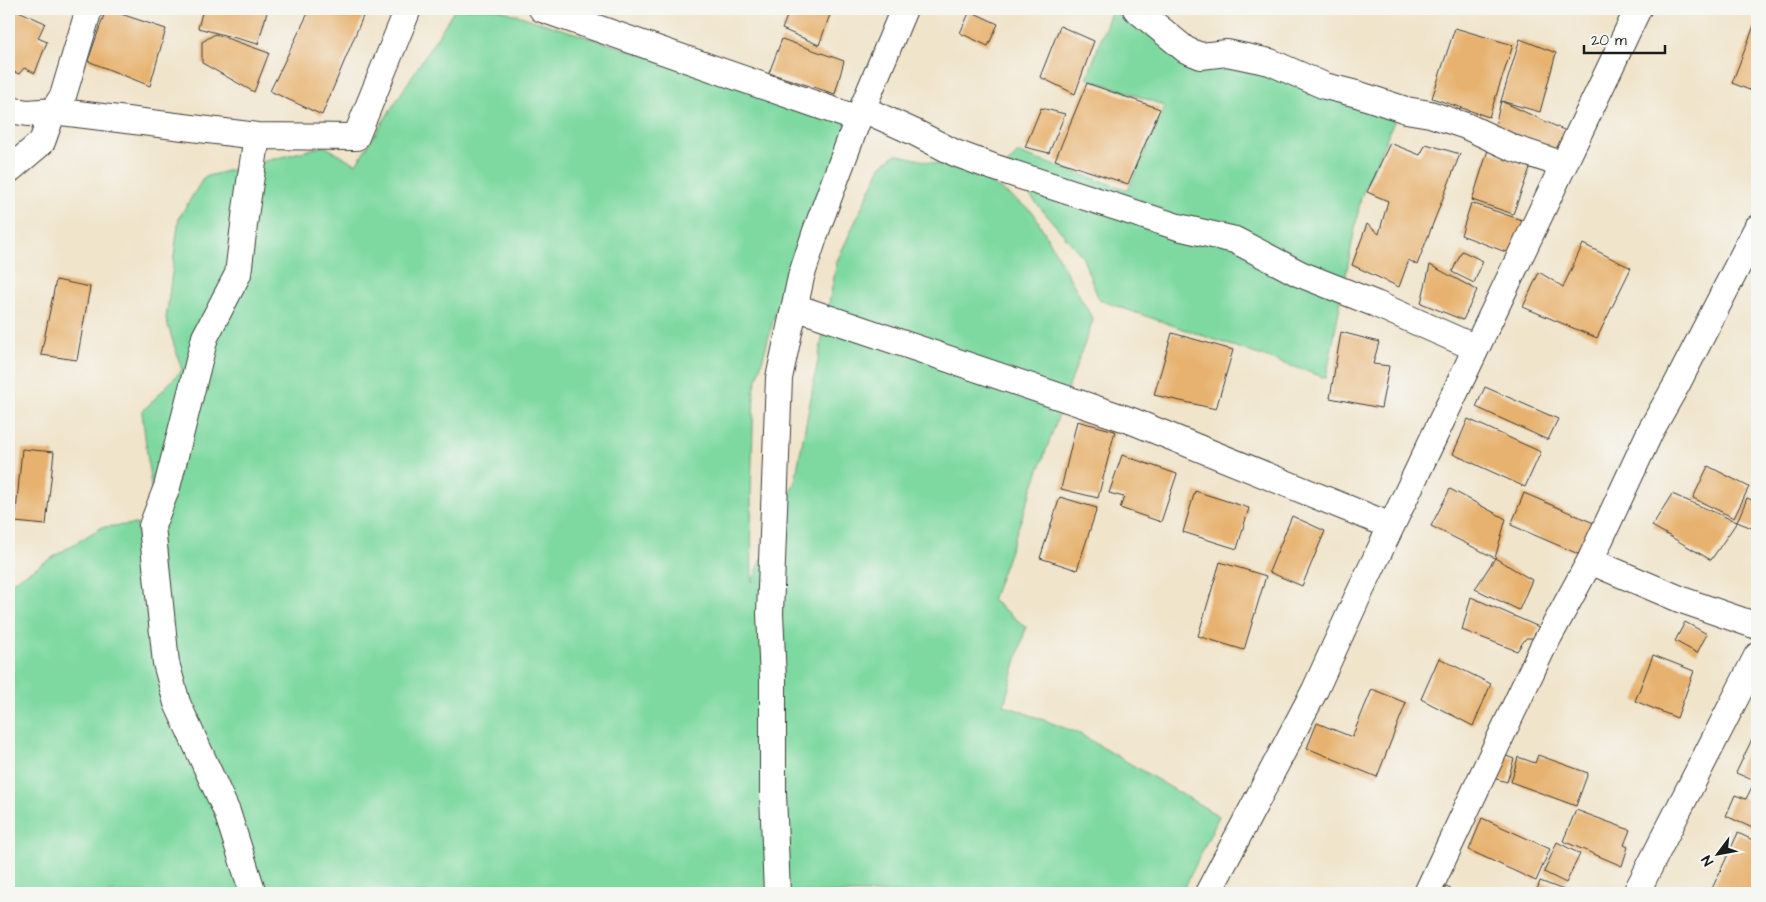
<svg xmlns="http://www.w3.org/2000/svg" width="1766" height="902" viewBox="0 0 1766 902" font-family="'Architects Daughter',sans-serif">
  <style>
    .green { fill: #7ed9a0; stroke: #4d7a5e }
    .building { fill: #e7b26f }
    .lines { fill: none; stroke-linecap: round; stroke-linejoin: round }
    .minor-casing { stroke: #3c3a36; stroke-width: 28 }
    .minor { stroke: #fff; stroke-width: 26 }
  </style>
  <rect width="100%" height="100%" fill="#f6f6f2"/>
  <filter id="ink" filterUnits="userSpaceOnUse"><feTurbulence type="fractalNoise" baseFrequency=".02" numOctaves="2"/><feDisplacementMap in="SourceGraphic" scale="10" xChannelSelector="R" yChannelSelector="G"/><feConvolveMatrix kernelMatrix="1 2 1 2 8 2 1 2 1" color-interpolation-filters="sRGB"/></filter>
  <filter id="wash" filterUnits="userSpaceOnUse"><feTurbulence type="fractalNoise" baseFrequency=".0096" numOctaves="4" result="noise"/><feDisplacementMap in="SourceGraphic" scale="20" xChannelSelector="R" yChannelSelector="G"/><feGaussianBlur stdDeviation="1.12" result="paint"/><feColorMatrix in="noise" values="0 0 0 0 0 0 0 0 0 0 0 0 0 0 0 0 0 1.4 0 .05"/><feComposite in="paint" operator="in"/></filter>
  <g filter="url(#wash)">
    <rect width="100%" height="100%" fill="#f0e4ca"/>
    <path class="green" d="M 455,9 L 498,9 L 852,120 L 784,280 L 754,391 L 751,495 L 752,582 L 795,481 L 837,261 L 881,166 L 896,154 L 978,174 L 1033,212 L 1093,320 L 992,600 L 1026,627 L 1004,705 L 1078,733 L 1219,816 L 1182,893 L 260,893 L 175,683 L 142,412 L 182,370 L 166,319 L 179,218 L 204,177 L 324,146 L 356,164 Z
      M 1112,9 L 1121,9 L 1187,61 L 1244,66 L 1396,117 L 1361,197 L 1326,378 L 1099,300 L 1082,256 L 1005,167 L 1018,153 L 1128,190 L 1165,106 L 1087,78 Z
      M 137,524 L 140,586 L 169,701 L 247,893 L 9,893 L 9,584 L 102,527 Z"/>
    <g id="blocks">
      <path class="building" d="M 11,9 L 14,9 L 45,23 L 38,38 L 47,42 L 35,73 L 24,68 L 19,74 L 9,70 L 9,13 Z
        M 106,9 L 166,29 L 150,86 L 88,61 Z
        M 203,9 L 268,9 L 258,44 L 198,28 Z
        M 310,9 L 366,9 L 322,115 L 270,91 Z
        M 790,9 L 832,9 L 819,45 L 782,29 Z
        M 970,11 L 998,24 L 988,46 L 960,33 Z
        M 1757,18 L 1757,93 L 1732,83 Z
        M 1060,26 L 1094,41 L 1075,94 L 1040,77 Z
        M 1455,28 L 1513,45 L 1489,117 L 1432,98 Z
        M 215,34 L 269,53 L 254,92 L 202,63 L 202,42 Z
        M 782,39 L 844,61 L 835,94 L 769,73 Z
        M 1520,39 L 1556,53 L 1540,112 L 1501,101 Z
        M 1087,83 L 1160,109 L 1128,184 L 1055,160 Z
        M 1501,101 L 1566,131 L 1557,152 L 1495,126 Z
        M 1041,108 L 1065,114 L 1049,153 L 1025,147 Z
        M 1390,143 L 1420,155 L 1426,144 L 1460,154 L 1417,265 L 1409,260 L 1399,287 L 1352,265 L 1367,224 L 1379,234 L 1388,201 L 1367,192 Z
        M 1488,150 L 1530,168 L 1513,214 L 1472,200 Z
        M 1471,203 L 1525,221 L 1511,254 L 1461,235 Z
        M 1583,244 L 1631,268 L 1597,338 L 1523,307 L 1539,272 L 1563,287 Z
        M 1462,251 L 1483,261 L 1474,283 L 1452,272 Z
        M 1430,265 L 1477,290 L 1463,320 L 1421,303 Z
        M 56,280 L 90,287 L 77,360 L 41,355 Z
        M 1341,332 L 1379,342 L 1373,364 L 1389,366 L 1381,408 L 1330,398 Z
        M 1172,333 L 1233,350 L 1216,409 L 1154,395 Z
        M 1485,387 L 1558,419 L 1548,440 L 1476,407 Z
        M 1468,419 L 1541,452 L 1525,487 L 1453,454 Z
        M 1077,421 L 1115,431 L 1098,498 L 1061,489 Z
        M 22,449 L 54,452 L 46,525 L 15,522 Z
        M 1122,455 L 1177,474 L 1161,522 L 1120,508 L 1124,497 L 1109,493 Z
        M 1708,466 L 1749,487 L 1734,518 L 1693,498 Z
        M 1450,489 L 1506,519 L 1495,558 L 1431,526 Z
        M 1195,491 L 1249,508 L 1237,549 L 1183,532 Z
        M 1524,493 L 1596,524 L 1583,556 L 1511,525 Z
        M 1672,494 L 1737,522 L 1711,560 L 1652,526 Z
        M 1060,497 L 1097,508 L 1077,570 L 1040,558 Z
        M 1747,498 L 1757,502 L 1757,530 L 1737,522 Z
        M 1292,516 L 1325,531 L 1302,586 L 1269,572 Z
        M 1495,558 L 1532,580 L 1519,610 L 1475,589 Z
        M 1220,562 L 1266,576 L 1244,650 L 1198,636 Z
        M 1471,597 L 1539,627 L 1534,638 L 1526,638 L 1517,651 L 1462,630 Z
        M 1685,622 L 1707,634 L 1697,653 L 1675,641 Z
        M 1653,655 L 1694,671 L 1677,718 L 1635,701 Z
        M 1439,658 L 1491,684 L 1473,726 L 1421,699 Z
        M 1372,689 L 1406,703 L 1377,777 L 1307,748 L 1317,723 L 1352,737 Z
        M 1752,739 L 1757,741 L 1757,830 L 1726,816 L 1735,795 L 1746,799 L 1755,781 L 1736,773 Z
        M 1501,754 L 1514,759 L 1507,782 L 1493,778 Z
        M 1538,755 L 1588,773 L 1576,806 L 1511,782 L 1518,757 L 1535,763 Z
        M 1576,810 L 1630,830 L 1624,845 L 1628,847 L 1622,866 L 1563,841 Z
        M 1482,818 L 1550,849 L 1536,881 L 1469,850 Z
        M 1738,833 L 1757,842 L 1757,893 L 1710,893 Z
        M 1557,842 L 1580,854 L 1566,883 L 1544,872 Z
        M 1540,881 L 1572,893 L 1536,893 Z
        M 1446,887 L 1460,893 L 1443,893 Z"/>
    </g>
  </g>
  <g filter="url(#ink)">
    <use href="#blocks" fill-opacity="0" stroke="#3c3a36" stroke-width="1"/>
    <g class="lines">
      <defs>
        <path id="minor" d="M 542,9 L 858,119
          M 1136,9 L 1186,50 L 1201,56 L 1227,53 L 1270,62 L 1325,86 L 1357,94 L 1406,110 L 1430,114 L 1466,126 L 1513,148 L 1564,165
          M 863,109 L 916,133 L 955,153 L 993,167 L 1178,227 L 1235,240 L 1300,274 L 1376,304 L 1476,348
          M 9,110 L 28,113 L 53,111 L 63,96 L 89,9
          M 9,170 L 42,142 L 53,111 L 257,136 L 356,137 L 408,9
          M 795,307 L 1132,421 L 1391,526
          M 1590,561 L 1682,600 L 1757,626
          M 253,893 L 227,812 L 177,703 L 166,663 L 152,526 L 167,487 L 205,337 L 238,274 L 246,209 L 257,136
          M 777,893 L 773,794 L 773,680 L 770,613 L 779,378 L 801,277 L 816,231 L 858,119 L 904,9
          M 1208,893 L 1315,690 L 1357,598 L 1638,9
          M 1427,893 L 1542,649 L 1590,561 L 1651,430 L 1677,384 L 1757,228
          M 1636,893 L 1757,656"/>
      </defs>
      <use href="#minor" class="minor-casing"/>
      <use href="#minor" class="minor"/>
    </g>
  </g>
  <rect width="1766" height="902" fill="none" stroke="#f6f6f2" stroke-width="30"/>
  <g transform="translate(1718 854) rotate(238)" stroke="#f6f6f2" stroke-width="4" paint-order="stroke">
  <path d="M0-4L9 19L0 12L-9 19Z" fill="#1c1c1c"/>
  <text y="-8" font-size="14" font-weight="bold" text-anchor="middle" fill="#1c1c1c">N</text>
  </g>
  <path d="M1584 45v8h81v-8" fill="none" stroke="#1c1c1c" stroke-width="2.5"/>
  <text x="1591" y="45" font-size="15" fill="#1c1c1c" stroke="#f6f6f2" stroke-width="4" paint-order="stroke">20 m</text>
</svg>
